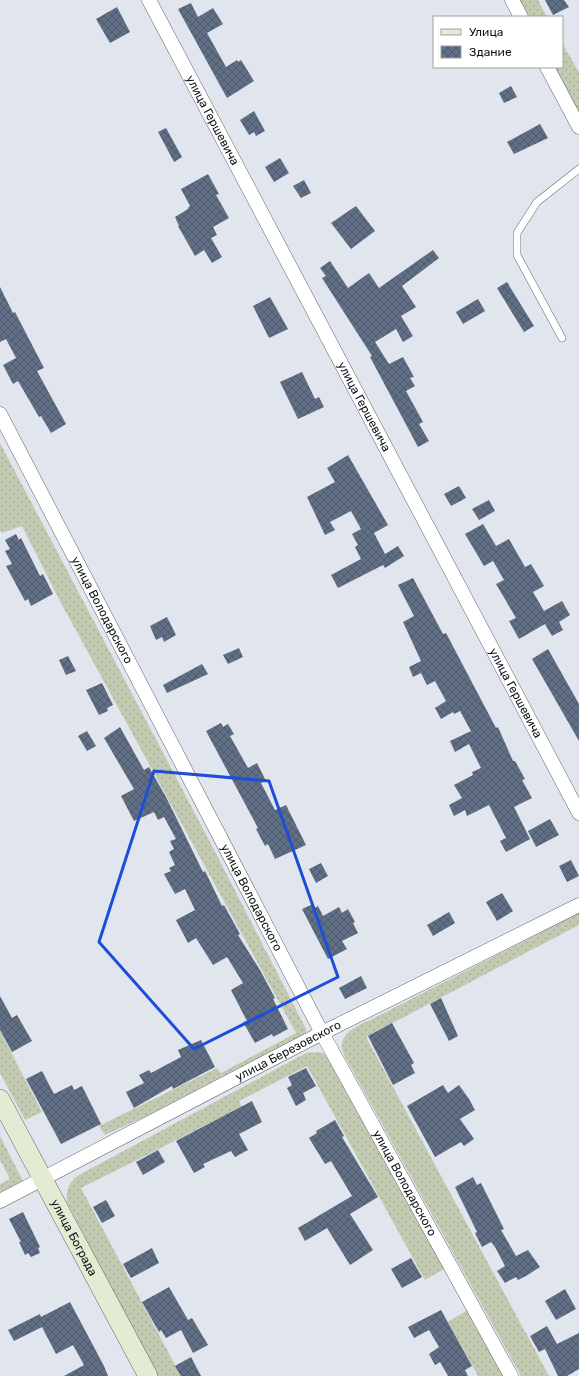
<svg xmlns="http://www.w3.org/2000/svg" width="579" height="1376" viewBox="0 0 579 1376" font-family="Rubik,sans-serif">
  <style>
    .grass { fill: url(#grass-dots) }
    .building { fill: url(#building-cross-hatch) }
    .lines { fill: none; stroke-linecap: round; stroke-linejoin: round }
    .lane-casing { stroke: #62676e; stroke-width: 8 }
    .street-casing { stroke: #62676e; stroke-width: 15 }
    .secondary-casing { stroke: #62676e; stroke-width: 20 }
    .lane { stroke: #fff; stroke-width: 7 }
    .street { stroke: #fff; stroke-width: 14 }
    .secondary { stroke: #e3ebd3; stroke-width: 19 }
    .marked { fill: none; stroke: #1d4ed8; stroke-width: 3; stroke-linejoin: round }
    .labels { text-anchor: middle; dominant-baseline: central; stroke-width: 3.5; stroke-linejoin: round; paint-order: stroke }
    .street-label { font-size: 12px; fill: #101214; stroke: #fff }
  </style>
  <defs>
    <pattern id="grass-dots" width="8" height="8" patternUnits="userSpaceOnUse"><rect width="8" height="8" fill="#c2cbb2"/><path d="M2 2h.1M6 6h.1" fill="none" stroke="#a6ad98" stroke-width="1.8" stroke-linecap="round"/></pattern>
    <pattern id="building-cross-hatch" width="8" height="8" patternUnits="userSpaceOnUse"><rect width="8" height="8" fill="#606f85"/><path d="M0 0l8 8M0 8l8-8" fill="none" stroke="#4e5a6c"/></pattern>
  </defs>
  <rect width="100%" height="100%" fill="#e1e6ee"/>
  <path class="grass" d="M 512,0 L 538,0 L 547,17 L 521,17 Z
    M 562,43 L 579,72 L 579,127 L 548,67 L 562,67 Z
    M 0,443 L 209,840 L 306,1029 L 306,1035 L 223,1081 L 105,1135 L 99,1126 L 217,1068 L 221,1073 L 296,1033 L 61,603 L 22,526 L 2,533 L 0,530 Z
    M 579,913 L 579,925 L 366,1037 L 549,1376 L 521,1376 L 345,1057 C 332,1032 362,1025 380,1015 Z
    M 0,1031 L 42,1112 L 25,1120 L 0,1073 Z
    M 317,1052 L 323,1053 L 330,1060 L 446,1268 L 425,1280 L 307,1066 L 239,1101 L 242,1107 L 81,1188 L 181,1376 L 157,1376 L 67,1202 C 66,1190 68,1184 77,1176 L 306,1053 Z
    M 0,1136 L 24,1183 L 0,1195 L 0,1184 L 10,1179 L 0,1160 Z
    M 469,1309 L 505,1376 L 478,1376 L 448,1322 Z"/>
  <path class="building" d="M 545,0 L 564,0 L 569,7 L 553,15 Z
    M 191,3 L 198,17 L 213,8 L 223,24 L 207,33 L 226,67 L 237,60 L 238,62 L 241,60 L 254,81 L 227,98 L 178,9 Z
    M 117,7 L 130,32 L 110,43 L 96,19 Z
    M 511,86 L 517,97 L 504,103 L 499,93 Z
    M 254,111 L 265,131 L 256,136 L 254,132 L 249,135 L 240,120 Z
    M 540,124 L 548,138 L 514,154 L 507,142 Z
    M 166,128 L 182,157 L 174,162 L 158,132 Z
    M 280,158 L 289,173 L 274,182 L 265,167 Z
    M 208,174 L 219,194 L 216,195 L 229,218 L 213,227 L 217,235 L 211,238 L 222,257 L 212,263 L 204,250 L 195,256 L 178,226 L 179,226 L 175,217 L 188,209 L 188,208 L 190,206 L 181,189 Z
    M 304,180 L 311,193 L 301,198 L 293,186 Z
    M 356,206 L 375,231 L 351,249 L 331,223 Z
    M 433,250 L 439,258 L 402,286 L 416,307 L 401,316 L 413,336 L 403,342 L 396,329 L 375,342 L 389,364 L 403,357 L 414,377 L 410,378 L 415,386 L 406,391 L 423,422 L 419,424 L 429,441 L 418,447 L 370,357 L 372,356 L 322,278 L 326,276 L 320,268 L 330,261 L 348,288 L 369,273 L 379,288 Z
    M 507,282 L 534,326 L 524,332 L 497,288 Z
    M 0,287 L 13,313 L 15,312 L 44,368 L 37,371 L 66,424 L 51,433 L 41,416 L 39,417 L 18,381 L 13,384 L 3,365 L 16,358 L 6,339 L 0,342 Z
    M 270,297 L 288,329 L 269,338 L 253,306 Z
    M 478,299 L 485,311 L 463,324 L 456,312 Z
    M 302,372 L 315,399 L 319,397 L 324,407 L 298,419 L 280,382 Z
    M 348,455 L 388,525 L 374,533 L 385,554 L 398,546 L 404,556 L 385,568 L 383,565 L 338,588 L 331,575 L 361,559 L 355,547 L 358,545 L 352,534 L 361,529 L 351,511 L 330,522 L 335,530 L 325,535 L 307,497 L 335,482 L 327,468 Z
    M 459,486 L 466,498 L 451,506 L 444,494 Z
    M 489,500 L 495,511 L 479,520 L 472,509 Z
    M 483,524 L 496,546 L 509,539 L 525,567 L 531,564 L 544,586 L 533,592 L 544,611 L 562,601 L 570,615 L 559,622 L 563,630 L 552,636 L 545,624 L 519,639 L 509,621 L 516,618 L 496,584 L 504,580 L 493,561 L 484,566 L 465,534 Z
    M 16,534 L 19,540 L 21,538 L 40,576 L 43,574 L 53,594 L 31,606 L 28,599 L 25,601 L 6,566 L 12,564 L 5,551 L 10,549 L 5,540 Z
    M 413,578 L 443,634 L 446,633 L 496,728 L 498,727 L 513,761 L 515,761 L 525,779 L 522,780 L 532,798 L 514,807 L 530,839 L 506,852 L 500,841 L 506,838 L 489,805 L 467,816 L 465,810 L 454,816 L 449,805 L 462,798 L 454,785 L 473,775 L 472,772 L 481,768 L 469,744 L 455,752 L 450,741 L 471,731 L 460,711 L 454,714 L 453,712 L 441,719 L 435,708 L 446,701 L 435,681 L 427,685 L 421,673 L 413,677 L 409,667 L 421,661 L 403,622 L 414,616 L 398,585 Z
    M 167,617 L 176,635 L 164,642 L 162,637 L 156,640 L 150,626 Z
    M 239,648 L 243,657 L 228,664 L 223,655 Z
    M 548,649 L 579,704 L 579,741 L 532,659 Z
    M 68,656 L 76,671 L 66,675 L 59,660 Z
    M 202,664 L 208,674 L 167,693 L 163,685 Z
    M 102,683 L 113,705 L 107,708 L 108,711 L 99,715 L 86,690 Z
    M 221,723 L 223,727 L 228,724 L 234,734 L 230,736 L 248,768 L 257,763 L 266,781 L 261,783 L 275,810 L 286,805 L 306,845 L 275,859 L 268,844 L 265,846 L 256,829 L 258,828 L 206,731 Z
    M 120,727 L 144,770 L 149,767 L 166,797 L 203,872 L 205,871 L 222,906 L 224,905 L 240,934 L 238,935 L 260,970 L 275,998 L 273,999 L 288,1029 L 273,1037 L 272,1034 L 255,1043 L 243,1022 L 247,1021 L 231,990 L 243,983 L 227,957 L 213,965 L 196,938 L 188,943 L 176,920 L 195,910 L 185,889 L 175,894 L 164,874 L 171,871 L 169,868 L 175,865 L 169,852 L 174,849 L 170,841 L 176,839 L 164,817 L 158,820 L 154,812 L 134,821 L 121,796 L 134,789 L 104,738 Z
    M 87,731 L 96,746 L 87,751 L 78,736 Z
    M 550,819 L 559,835 L 536,847 L 528,831 Z
    M 571,860 L 579,876 L 567,882 L 559,866 Z
    M 321,863 L 328,876 L 316,883 L 309,869 Z
    M 502,893 L 513,911 L 497,921 L 486,902 Z
    M 313,904 L 315,908 L 318,906 L 323,916 L 339,907 L 342,913 L 348,909 L 355,922 L 353,923 L 358,933 L 342,941 L 347,949 L 328,959 L 302,909 Z
    M 449,912 L 455,923 L 433,936 L 427,925 Z
    M 361,976 L 367,988 L 345,999 L 339,988 Z
    M 0,996 L 12,1018 L 17,1015 L 32,1041 L 12,1052 L 0,1030 Z
    M 441,998 L 458,1036 L 449,1041 L 430,1004 Z
    M 392,1023 L 414,1063 L 411,1065 L 415,1073 L 393,1085 L 368,1036 Z
    M 201,1040 L 215,1067 L 173,1089 L 172,1086 L 134,1108 L 126,1092 L 144,1083 L 139,1075 L 149,1070 L 151,1073 L 181,1057 L 178,1050 Z
    M 306,1068 L 316,1086 L 303,1093 L 306,1100 L 296,1106 L 287,1088 L 292,1085 L 288,1077 Z
    M 42,1071 L 54,1094 L 72,1085 L 74,1090 L 82,1086 L 101,1124 L 61,1144 L 26,1079 Z
    M 443,1085 L 448,1093 L 459,1085 L 469,1099 L 475,1110 L 460,1119 L 474,1139 L 464,1146 L 461,1142 L 435,1157 L 407,1106 Z
    M 252,1101 L 262,1122 L 239,1134 L 248,1150 L 235,1157 L 231,1151 L 203,1164 L 205,1167 L 194,1173 L 176,1141 Z
    M 335,1120 L 344,1136 L 342,1137 L 378,1197 L 350,1214 L 373,1250 L 350,1265 L 327,1228 L 305,1241 L 298,1228 L 352,1196 L 331,1161 L 325,1164 L 309,1138 L 317,1133 L 316,1131 Z
    M 158,1150 L 165,1162 L 143,1175 L 136,1162 Z
    M 473,1177 L 477,1185 L 481,1183 L 504,1229 L 501,1230 L 516,1256 L 528,1250 L 540,1267 L 526,1276 L 518,1280 L 516,1277 L 505,1283 L 497,1271 L 505,1266 L 495,1247 L 491,1242 L 482,1247 L 475,1233 L 477,1232 L 455,1187 Z
    M 106,1200 L 115,1216 L 102,1223 L 93,1207 Z
    M 23,1212 L 40,1247 L 38,1248 L 40,1253 L 31,1257 L 28,1253 L 25,1255 L 19,1242 L 21,1242 L 9,1219 Z
    M 152,1248 L 159,1263 L 131,1278 L 123,1264 Z
    M 411,1258 L 422,1277 L 402,1288 L 391,1269 Z
    M 169,1287 L 188,1320 L 192,1318 L 208,1345 L 193,1353 L 181,1330 L 166,1338 L 161,1330 L 159,1332 L 142,1302 Z
    M 565,1289 L 576,1309 L 556,1320 L 545,1301 Z
    M 70,1302 L 104,1366 L 108,1376 L 64,1376 L 84,1365 L 73,1345 L 56,1354 L 42,1327 L 14,1341 L 8,1330 L 40,1314 L 41,1317 Z
    M 441,1310 L 472,1366 L 465,1370 L 468,1376 L 448,1376 L 440,1362 L 435,1365 L 429,1354 L 439,1347 L 429,1330 L 414,1338 L 408,1327 Z
    M 547,1326 L 557,1344 L 579,1333 L 579,1369 L 567,1376 L 558,1376 L 545,1349 L 539,1352 L 530,1336 Z
    M 191,1357 L 201,1376 L 181,1376 L 175,1366 Z"/>
  <g class="lines">
    <defs>
      <path id="lane" d="M 562,338 L 517,255 L 517,233 L 537,202 L 579,169"/>
      <g id="street">
        <path id="s1" d="M 149,0 L 579,813"/>
        <path d="M 512,0 L 521,17"/>
        <path d="M 547,67 L 579,127"/>
        <path id="s2" d="M 0,414 L 322,1033 L 511,1376"/>
        <path id="s3" d="M 0,1201 L 322,1033 L 579,905"/>
      </g>
      <g id="secondary">
        <path id="s4" d="M 0,1099 L 148,1376"/>
      </g>
    </defs>
    <use href="#lane" class="lane-casing"/>
    <use href="#street" class="street-casing"/>
    <use href="#secondary" class="secondary-casing"/>
    <use href="#lane" class="lane"/>
    <use href="#street" class="street"/>
    <use href="#secondary" class="secondary"/>
  </g>
  <path class="marked" d="M 154,771 L 269,781 L 338,977 L 194,1049 L 99,942 Z"/>
  <g class="labels">
    <g class="street-label">
      <text stroke="none"><textPath href="#s1" startOffset="136">улица Гершевича</textPath></text>
      <text stroke="none"><textPath href="#s1" startOffset="460">улица Гершевича</textPath></text>
      <text stroke="none"><textPath href="#s2" startOffset="221">улица Володарского</textPath></text>
      <text stroke="none"><textPath href="#s1" startOffset="784">улица Гершевича</textPath></text>
      <text stroke="none"><textPath href="#s2" startOffset="545">улица Володарского</textPath></text>
      <text stroke="none"><textPath href="#s3" startOffset="325">улица Березовского</textPath></text>
      <text stroke="none"><textPath href="#s2" startOffset="869">улица Володарского</textPath></text>
      <text stroke="none"><textPath href="#s4" startOffset="157">улица Бограда</textPath></text>
    </g>
  </g>
  <rect x="433" y="16" width="130" height="52" fill="#ffffff" stroke="#9fa0a1"/>
  <rect x="441" y="29" width="20" height="6" fill="#e3ebd3" stroke="#9fa0a1"/>
  <text x="469" y="36" font-size="12" fill="#101214">Улица</text>
  <rect x="441" y="46" width="20" height="12" fill="url(#building-cross-hatch)" stroke="#9fa0a1"/>
  <text x="469" y="56" font-size="12" fill="#101214">Здание</text>
</svg>
